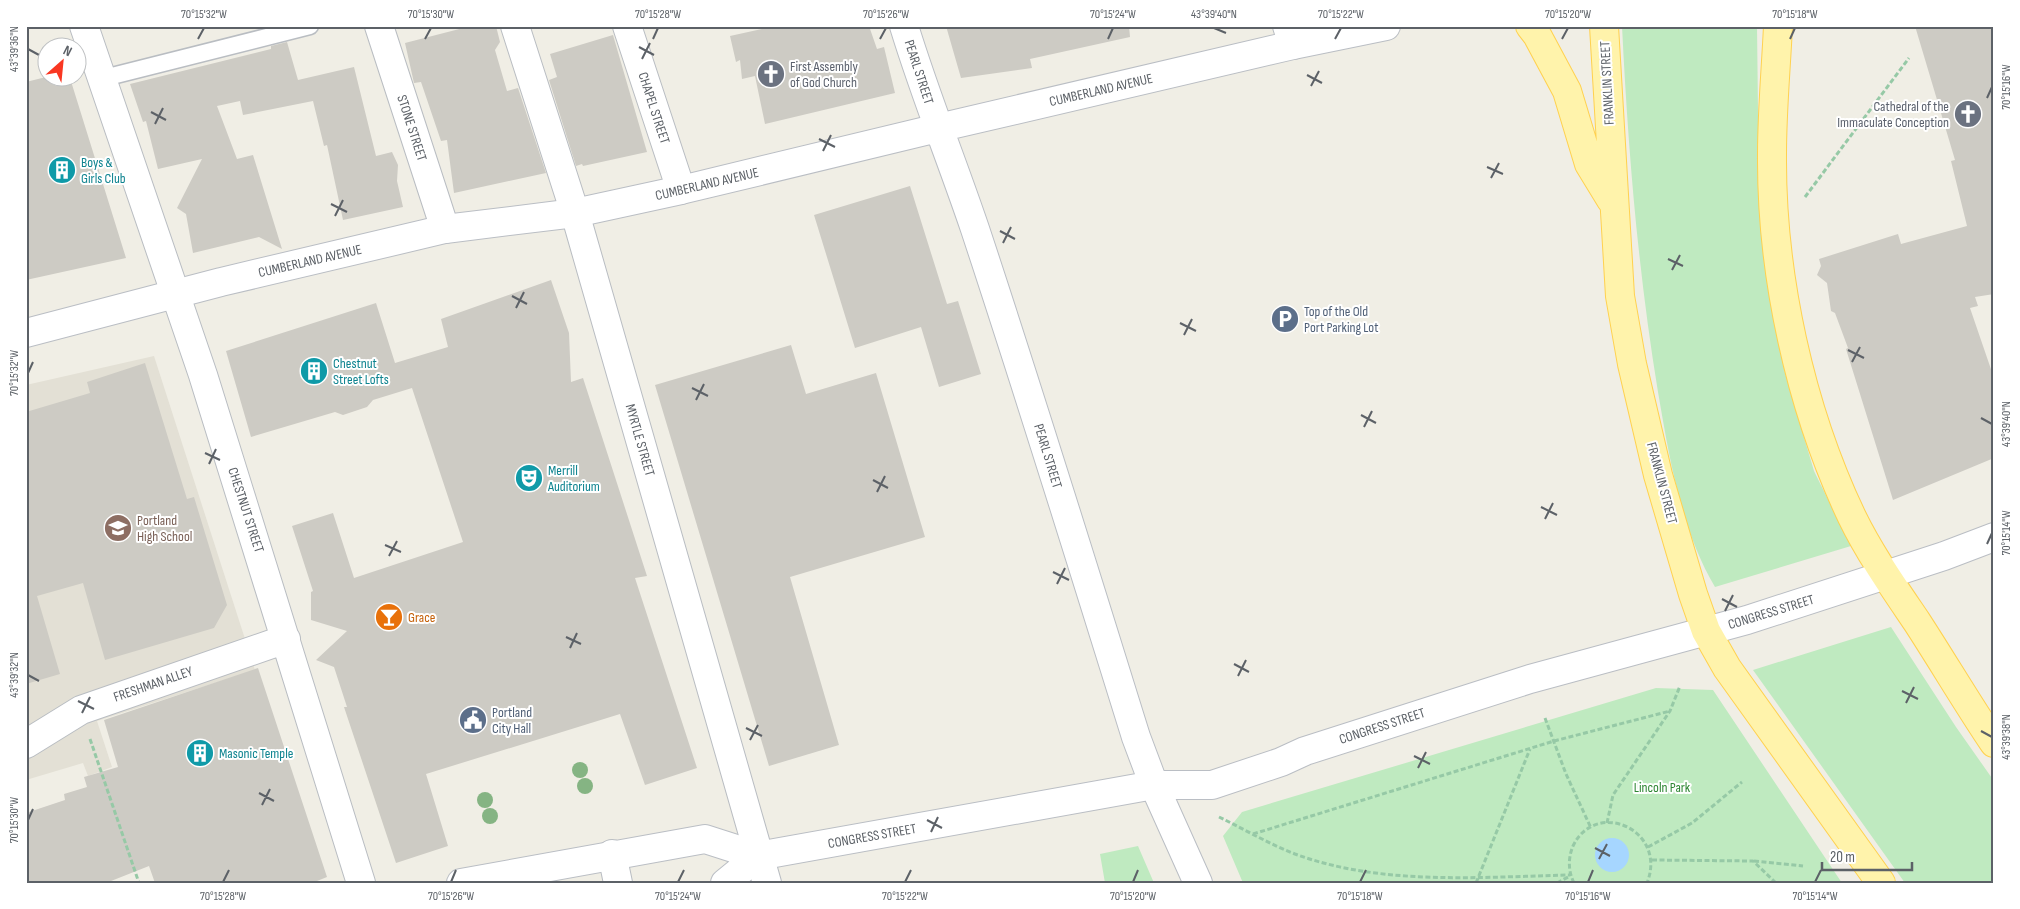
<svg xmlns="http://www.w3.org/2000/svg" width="2020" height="909" viewBox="0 0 2020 909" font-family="'Sofia Sans Condensed',sans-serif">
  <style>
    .education { fill: #e3e0d5 }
    .green { fill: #bfeac0 }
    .water { fill: #a6d6ff }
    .building { fill: #cdcbc4 }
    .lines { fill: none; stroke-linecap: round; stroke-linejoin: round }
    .lane-casing { stroke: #b9bdc2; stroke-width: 19 }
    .street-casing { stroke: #b9bdc2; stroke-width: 30 }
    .secondary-casing { stroke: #babec4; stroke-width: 30 }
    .primary-casing { stroke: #ffd14f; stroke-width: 30 }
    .path { stroke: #96c9a6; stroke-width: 3; stroke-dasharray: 5 2.5; stroke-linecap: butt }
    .lane { stroke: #fff; stroke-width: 16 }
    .street { stroke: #fff; stroke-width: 28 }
    .secondary { stroke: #fff; stroke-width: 28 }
    .primary { stroke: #fff3ab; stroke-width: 28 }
    .tree { fill: #85b483 }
    .ticks { fill: none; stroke: #5c6167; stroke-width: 2 }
    .labels { text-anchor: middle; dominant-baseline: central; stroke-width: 4; stroke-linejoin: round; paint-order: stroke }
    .worship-label { font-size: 14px; fill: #5b616d; stroke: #fff; text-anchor: start }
    .street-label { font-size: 14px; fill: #5c6167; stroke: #fff }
    .culture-label { font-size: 14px; fill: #0d838f; stroke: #fff; text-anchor: start }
    .service-label { font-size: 14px; fill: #4e5e75; stroke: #fff; text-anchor: start }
    .education-label { font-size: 14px; fill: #785e54; stroke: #fff; text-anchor: start }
    .food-label { font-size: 14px; fill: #c56008; stroke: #fff; text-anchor: start }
    .park-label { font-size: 14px; fill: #2d8532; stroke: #fff }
    .neatline { fill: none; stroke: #5c6167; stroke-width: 2 }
    .ticks-label { font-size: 12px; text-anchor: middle; fill: #5c6167 }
  </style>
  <rect width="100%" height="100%" fill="#f0eee5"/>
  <path class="education" d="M 154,356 L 255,670 L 97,721 L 112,767 L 88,776 L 83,763 L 26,780 L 26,385 Z"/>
  <path class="green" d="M 1622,26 L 1757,26 L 1759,194 L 1785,373 L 1814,471 L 1851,546 L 1715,587 C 1681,530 1669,456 1658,392 C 1638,271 1628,149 1622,26 Z
    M 1891,627 L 1956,727 L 1994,781 L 1994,883 L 1905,883 L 1753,670 Z
    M 1656,688 L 1713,690 L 1842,883 L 1243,883 L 1223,836 L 1242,812 Z
    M 1138,846 L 1154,883 L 1105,883 L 1100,854 Z"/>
  <path class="water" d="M1595 855a17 17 0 1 1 34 0a17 17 0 1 1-34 0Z"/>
  <path class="building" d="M 471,26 L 496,26 L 500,42 L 495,50 L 507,91 L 518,88 L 546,173 L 454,193 L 447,140 L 441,141 L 421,82 L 414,83 L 405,43 Z
    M 775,26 L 869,26 L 877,49 L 884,47 L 895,93 L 765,124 L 755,76 L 742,79 L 740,60 L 736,62 L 730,36 Z
    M 946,26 L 1129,26 L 1130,37 L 1030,59 L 1032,68 L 961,78 Z
    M 1915,26 L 1994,26 L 1994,294 L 1975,297 L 1978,306 L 1970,308 L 1994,378 L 1994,458 L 1893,500 L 1846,349 L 1848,348 L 1835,313 L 1831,311 L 1827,283 L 1817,275 L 1821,266 L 1819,259 L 1898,234 L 1901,244 L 1967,226 L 1951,161 L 1955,160 Z
    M 613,35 L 647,152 L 583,166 L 582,164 L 576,166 L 549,80 L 557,77 L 550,54 Z
    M 287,42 L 298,80 L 354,67 L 376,156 L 392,152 L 398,165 L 397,181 L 403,207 L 343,220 L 327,145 L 324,146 L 313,101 L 243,115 L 240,101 L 217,106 L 237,159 L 253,155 L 282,249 L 259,237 L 193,253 L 186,214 L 177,208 L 202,159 L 158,169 L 146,121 L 143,122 L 130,84 L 271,49 L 271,46 Z
    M 42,78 L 70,78 L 126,258 L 26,280 L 26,82 Z
    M 910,186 L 947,304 L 958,301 L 981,374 L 939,387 L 921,327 L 855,348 L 814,215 Z
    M 551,280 L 569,333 L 571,382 L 583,378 L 647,576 L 635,578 L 697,768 L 645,785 L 620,714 L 426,774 L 448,846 L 396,863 L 344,707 L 347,707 L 334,667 L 316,660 L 347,631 L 311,620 L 311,592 L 313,591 L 292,526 L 333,513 L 354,578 L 463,542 L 412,388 L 373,400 L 367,407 L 343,415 L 335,412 L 251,437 L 226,351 L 376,303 L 395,363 L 448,347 L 441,319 Z
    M 791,345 L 806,394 L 876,373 L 925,537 L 790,577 L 839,745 L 769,766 L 655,385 Z
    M 145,363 L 187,499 L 194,497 L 227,605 L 214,628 L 105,660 L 83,583 L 37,596 L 60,674 L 26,684 L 26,412 L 90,393 L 87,382 Z
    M 258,668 L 327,877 L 312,883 L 155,883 L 149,866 L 106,883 L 26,883 L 26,813 L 65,800 L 64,794 L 87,787 L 84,777 L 118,767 L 104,720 Z"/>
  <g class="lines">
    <defs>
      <path id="lane" d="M 100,79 L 310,26"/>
      <path id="street" d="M 84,26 L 203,375 L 361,883
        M 379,26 L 445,229
        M 515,26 L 575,213 L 767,883
        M 627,26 L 681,190
        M 1287,26 L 1293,45
        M 26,744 L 81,710 L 286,639
        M 612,854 L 618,883"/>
      <path id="secondary" d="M 904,26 C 925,95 952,161 975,229 C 1031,398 1083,567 1136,737 L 1154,785 L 1198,883
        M 26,333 L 221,282 L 445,229 L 575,213 L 681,190 L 938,128 L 1293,45 L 1386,26
        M 461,883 L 705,839 L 758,856 L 1154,785 L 1212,785 L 1281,762 L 1305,751 L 1530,679 L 1747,620 L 1944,556 L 1994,537
        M 725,883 L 758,856"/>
      <path id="primary" d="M 1530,26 L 1537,35 L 1567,91 L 1589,164 L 1611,200
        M 1604,26 L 1620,296 L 1632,364 L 1658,475 L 1693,594 L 1706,631 L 1727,668 L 1881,883
        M 1778,26 C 1776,69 1772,111 1772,154 C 1771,274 1800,408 1852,517 C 1870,554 1894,588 1917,622 C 1943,662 1967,703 1994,743"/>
    </defs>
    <use href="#lane" class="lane-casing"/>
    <use href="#street" class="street-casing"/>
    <use href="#secondary" class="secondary-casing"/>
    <use href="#primary" class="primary-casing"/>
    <path class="path" d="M 1805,197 L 1909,58
      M 1545,718 L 1566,774 L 1591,828
      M 90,739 L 139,883
      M 1219,817 C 1244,829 1269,844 1295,854 C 1382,886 1479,877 1570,875
      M 1607,823 L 1613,795 L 1670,711 L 1680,686
      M 1253,834 L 1554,741 L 1670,711
      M 1648,847 L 1692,823 L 1742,782
      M 1652,860 L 1753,861 L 1776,883
      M 1754,861 L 1803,866
      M 1476,883 L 1530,749
      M 1557,883 L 1570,876
      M 1574,883 C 1568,871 1568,858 1573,846 C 1596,798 1668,830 1647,883"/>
    <use href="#lane" class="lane"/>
    <use href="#street" class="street"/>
    <use href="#secondary" class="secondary"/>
    <use href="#primary" class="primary"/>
  </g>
  <g class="tree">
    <circle cx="580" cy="770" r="8"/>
    <circle cx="585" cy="786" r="8"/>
    <circle cx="485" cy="800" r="8"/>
    <circle cx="490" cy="816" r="8"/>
  </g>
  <path class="ticks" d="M 1214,28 L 1226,33M 198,39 L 204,28M 425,39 L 431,28M 653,39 L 658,28M 880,39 L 886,28M 1108,39 L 1113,28M 1335,39 L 1341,28M 1562,39 L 1568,28M 1790,39 L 1795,28M 639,47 L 654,55M 28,49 L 39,55M 642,59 L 650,43M 1307,75 L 1322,83M 1311,86 L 1319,71M 1987,98 L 1992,87M 151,112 L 166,120M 155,124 L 163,108M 819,139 L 835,147M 823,151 L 831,135M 1487,167 L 1503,174M 1491,178 L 1499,163M 331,204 L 347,212M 335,216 L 343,200M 1000,231 L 1015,239M 1003,243 L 1011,227M 1668,259 L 1683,266M 1672,270 L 1680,255M 512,296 L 527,304M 516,308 L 524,292M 1180,323 L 1196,331M 1184,335 L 1192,319M 1848,350 L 1864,358M 1852,362 L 1860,347M 28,373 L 33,362M 692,388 L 708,396M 696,400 L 704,384M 1361,415 L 1376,423M 1981,418 L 1992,424M 1364,427 L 1372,411M 205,453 L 220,460M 209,464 L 216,449M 873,480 L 888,488M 877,492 L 885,476M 1541,507 L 1557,515M 1545,519 L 1553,503M 1987,544 L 1992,533M 385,545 L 401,552M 389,556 L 397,541M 1053,572 L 1069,580M 1057,584 L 1065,568M 1722,599 L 1737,607M 1725,611 L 1733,595M 566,637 L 581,644M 570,648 L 577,633M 1234,664 L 1249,672M 28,675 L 39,681M 1238,676 L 1246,660M 1902,691 L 1918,699M 78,701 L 94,709M 1906,703 L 1914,687M 82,713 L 90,697M 746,728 L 762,736M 1981,731 L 1992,737M 750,740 L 758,725M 1414,756 L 1430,764M 1418,768 L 1426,752M 259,793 L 274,801M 262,805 L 270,789M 28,820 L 33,809M 927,820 L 942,828M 931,832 L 938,817M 1595,848 L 1610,856M 1599,859 L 1607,844M 223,882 L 229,870M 451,882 L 456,870M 678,882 L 684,870M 905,882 L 911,870M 1133,882 L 1138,870M 1360,882 L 1366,870M 1588,882 L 1593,870M 1815,882 L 1821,870"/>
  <defs>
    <symbol id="church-disc" viewBox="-11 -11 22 22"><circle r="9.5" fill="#6b7280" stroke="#fff"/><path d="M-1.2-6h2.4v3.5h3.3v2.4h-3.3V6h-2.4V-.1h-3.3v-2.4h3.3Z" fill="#fff"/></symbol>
    <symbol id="building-disc" viewBox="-11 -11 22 22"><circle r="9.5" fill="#0f9aa8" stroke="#fff"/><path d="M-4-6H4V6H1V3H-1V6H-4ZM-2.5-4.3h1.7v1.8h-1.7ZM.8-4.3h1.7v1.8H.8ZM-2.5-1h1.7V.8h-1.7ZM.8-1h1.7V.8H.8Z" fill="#fff"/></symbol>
    <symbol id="parking-disc" viewBox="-11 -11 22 22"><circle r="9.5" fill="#5c6f8a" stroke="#fff"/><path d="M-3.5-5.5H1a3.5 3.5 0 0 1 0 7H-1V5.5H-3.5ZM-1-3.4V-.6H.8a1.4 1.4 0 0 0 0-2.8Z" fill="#fff"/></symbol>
    <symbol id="theatre-disc" viewBox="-11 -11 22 22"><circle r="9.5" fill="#0f9aa8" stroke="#fff"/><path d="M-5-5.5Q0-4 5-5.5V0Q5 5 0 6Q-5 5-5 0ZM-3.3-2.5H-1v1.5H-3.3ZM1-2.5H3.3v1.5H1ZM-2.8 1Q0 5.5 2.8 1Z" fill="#fff"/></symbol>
    <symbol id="school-disc" viewBox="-11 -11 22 22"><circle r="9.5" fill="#8d6e63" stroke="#fff"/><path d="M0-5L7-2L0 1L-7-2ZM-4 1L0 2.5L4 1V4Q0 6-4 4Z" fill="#fff"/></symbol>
    <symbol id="bar-disc" viewBox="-11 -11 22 22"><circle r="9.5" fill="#e8710a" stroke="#fff"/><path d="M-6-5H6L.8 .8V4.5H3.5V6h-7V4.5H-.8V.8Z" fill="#fff"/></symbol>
    <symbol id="civic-disc" viewBox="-11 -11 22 22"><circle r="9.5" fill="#5c6f8a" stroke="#fff"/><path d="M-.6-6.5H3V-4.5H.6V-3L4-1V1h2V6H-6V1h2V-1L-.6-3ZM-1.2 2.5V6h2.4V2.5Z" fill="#fff"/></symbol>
  </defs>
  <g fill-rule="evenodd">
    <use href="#church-disc" x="755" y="58" width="32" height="32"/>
    <use href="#church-disc" x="1952" y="98" width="32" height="32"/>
    <use href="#building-disc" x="46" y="154" width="32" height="32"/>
    <use href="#parking-disc" x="1269" y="303" width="32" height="32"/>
    <use href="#building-disc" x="298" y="355" width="32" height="32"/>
    <use href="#theatre-disc" x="513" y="462" width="32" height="32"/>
    <use href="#school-disc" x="102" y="512" width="32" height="32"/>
    <use href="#bar-disc" x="373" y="601" width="32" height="32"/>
    <use href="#civic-disc" x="457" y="704" width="32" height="32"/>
    <use href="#building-disc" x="184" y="737" width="32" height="32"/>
  </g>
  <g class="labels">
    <g class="worship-label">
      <text x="790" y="66">First Assembly<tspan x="790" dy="16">of God Church</tspan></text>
      <text x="1949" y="106" text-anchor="end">Cathedral of the<tspan x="1949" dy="16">Immaculate Conception</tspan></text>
    </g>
    <g class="street-label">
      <text transform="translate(919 72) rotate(72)">PEARL STREET</text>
      <text transform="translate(1607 83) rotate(-93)">FRANKLIN STREET</text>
      <text transform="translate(1101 90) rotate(-13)">CUMBERLAND AVENUE</text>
      <text transform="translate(654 108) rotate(72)">CHAPEL STREET</text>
      <text transform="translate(412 128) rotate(72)">STONE STREET</text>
      <text transform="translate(707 184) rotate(-13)">CUMBERLAND AVENUE</text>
      <text transform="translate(310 261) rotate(-13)">CUMBERLAND AVENUE</text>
      <text transform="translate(640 440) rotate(74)">MYRTLE STREET</text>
      <text transform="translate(1048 456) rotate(73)">PEARL STREET</text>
      <text transform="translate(1662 483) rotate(75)">FRANKLIN STREET</text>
      <text transform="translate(246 510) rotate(72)">CHESTNUT STREET</text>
      <text transform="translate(1771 612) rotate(-17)">CONGRESS STREET</text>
      <text transform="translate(153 684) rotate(-19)">FRESHMAN ALLEY</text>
      <text transform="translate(1382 726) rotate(-18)">CONGRESS STREET</text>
      <text transform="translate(872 836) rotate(-10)">CONGRESS STREET</text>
    </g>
    <g class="culture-label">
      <text x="81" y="162">Boys &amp;<tspan x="81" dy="16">Girls Club</tspan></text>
      <text x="333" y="363">Chestnut<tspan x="333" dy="16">Street Lofts</tspan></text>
      <text x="548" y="470">Merrill<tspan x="548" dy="16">Auditorium</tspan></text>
      <text x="219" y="753">Masonic Temple</text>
    </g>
    <g class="service-label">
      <text x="1304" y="311">Top of the Old<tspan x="1304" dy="16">Port Parking Lot</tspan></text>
      <text x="492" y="712">Portland<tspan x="492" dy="16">City Hall</tspan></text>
    </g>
    <g class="education-label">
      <text x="137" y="520">Portland<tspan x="137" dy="16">High School</tspan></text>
    </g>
    <g class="food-label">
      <text x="408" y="617">Grace</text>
    </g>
    <g class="park-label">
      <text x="1662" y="787">Lincoln Park</text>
    </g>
  </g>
  <rect width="2020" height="909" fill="none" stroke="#ffffff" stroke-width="55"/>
  <g transform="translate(62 62) rotate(27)"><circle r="24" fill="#ffffff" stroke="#bec0c2"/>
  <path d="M0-4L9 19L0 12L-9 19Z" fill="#f93722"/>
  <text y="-8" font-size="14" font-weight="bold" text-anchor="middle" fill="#5c6167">N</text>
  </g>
  <path d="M1822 862v8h90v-8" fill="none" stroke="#5c6167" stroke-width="2.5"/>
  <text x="1830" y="862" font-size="15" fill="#5c6167" stroke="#ffffff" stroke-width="4" paint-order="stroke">20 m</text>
  <rect x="28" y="28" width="1964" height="854" class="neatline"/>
  <g class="ticks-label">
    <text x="204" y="18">70°15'32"W</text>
    <text x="431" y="18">70°15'30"W</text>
    <text x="658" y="18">70°15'28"W</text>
    <text x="886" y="18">70°15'26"W</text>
    <text x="1113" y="18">70°15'24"W</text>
    <text x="1214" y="18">43°39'40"N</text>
    <text x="1341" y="18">70°15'22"W</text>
    <text x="1568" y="18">70°15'20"W</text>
    <text x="1795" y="18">70°15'18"W</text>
    <text transform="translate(14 49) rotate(-90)" y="4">43°39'36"N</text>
    <text transform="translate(2006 87) rotate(-90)" y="4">70°15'16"W</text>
    <text transform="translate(14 373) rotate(-90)" y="4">70°15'32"W</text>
    <text transform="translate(2006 424) rotate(-90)" y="4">43°39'40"N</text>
    <text transform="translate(2006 533) rotate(-90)" y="4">70°15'14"W</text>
    <text transform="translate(14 675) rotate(-90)" y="4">43°39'32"N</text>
    <text transform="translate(2006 737) rotate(-90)" y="4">43°39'38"N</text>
    <text transform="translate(14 820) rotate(-90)" y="4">70°15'30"W</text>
    <text x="223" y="900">70°15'28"W</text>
    <text x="451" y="900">70°15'26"W</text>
    <text x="678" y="900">70°15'24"W</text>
    <text x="905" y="900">70°15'22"W</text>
    <text x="1133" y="900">70°15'20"W</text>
    <text x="1360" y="900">70°15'18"W</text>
    <text x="1588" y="900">70°15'16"W</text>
    <text x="1815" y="900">70°15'14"W</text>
  </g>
</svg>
